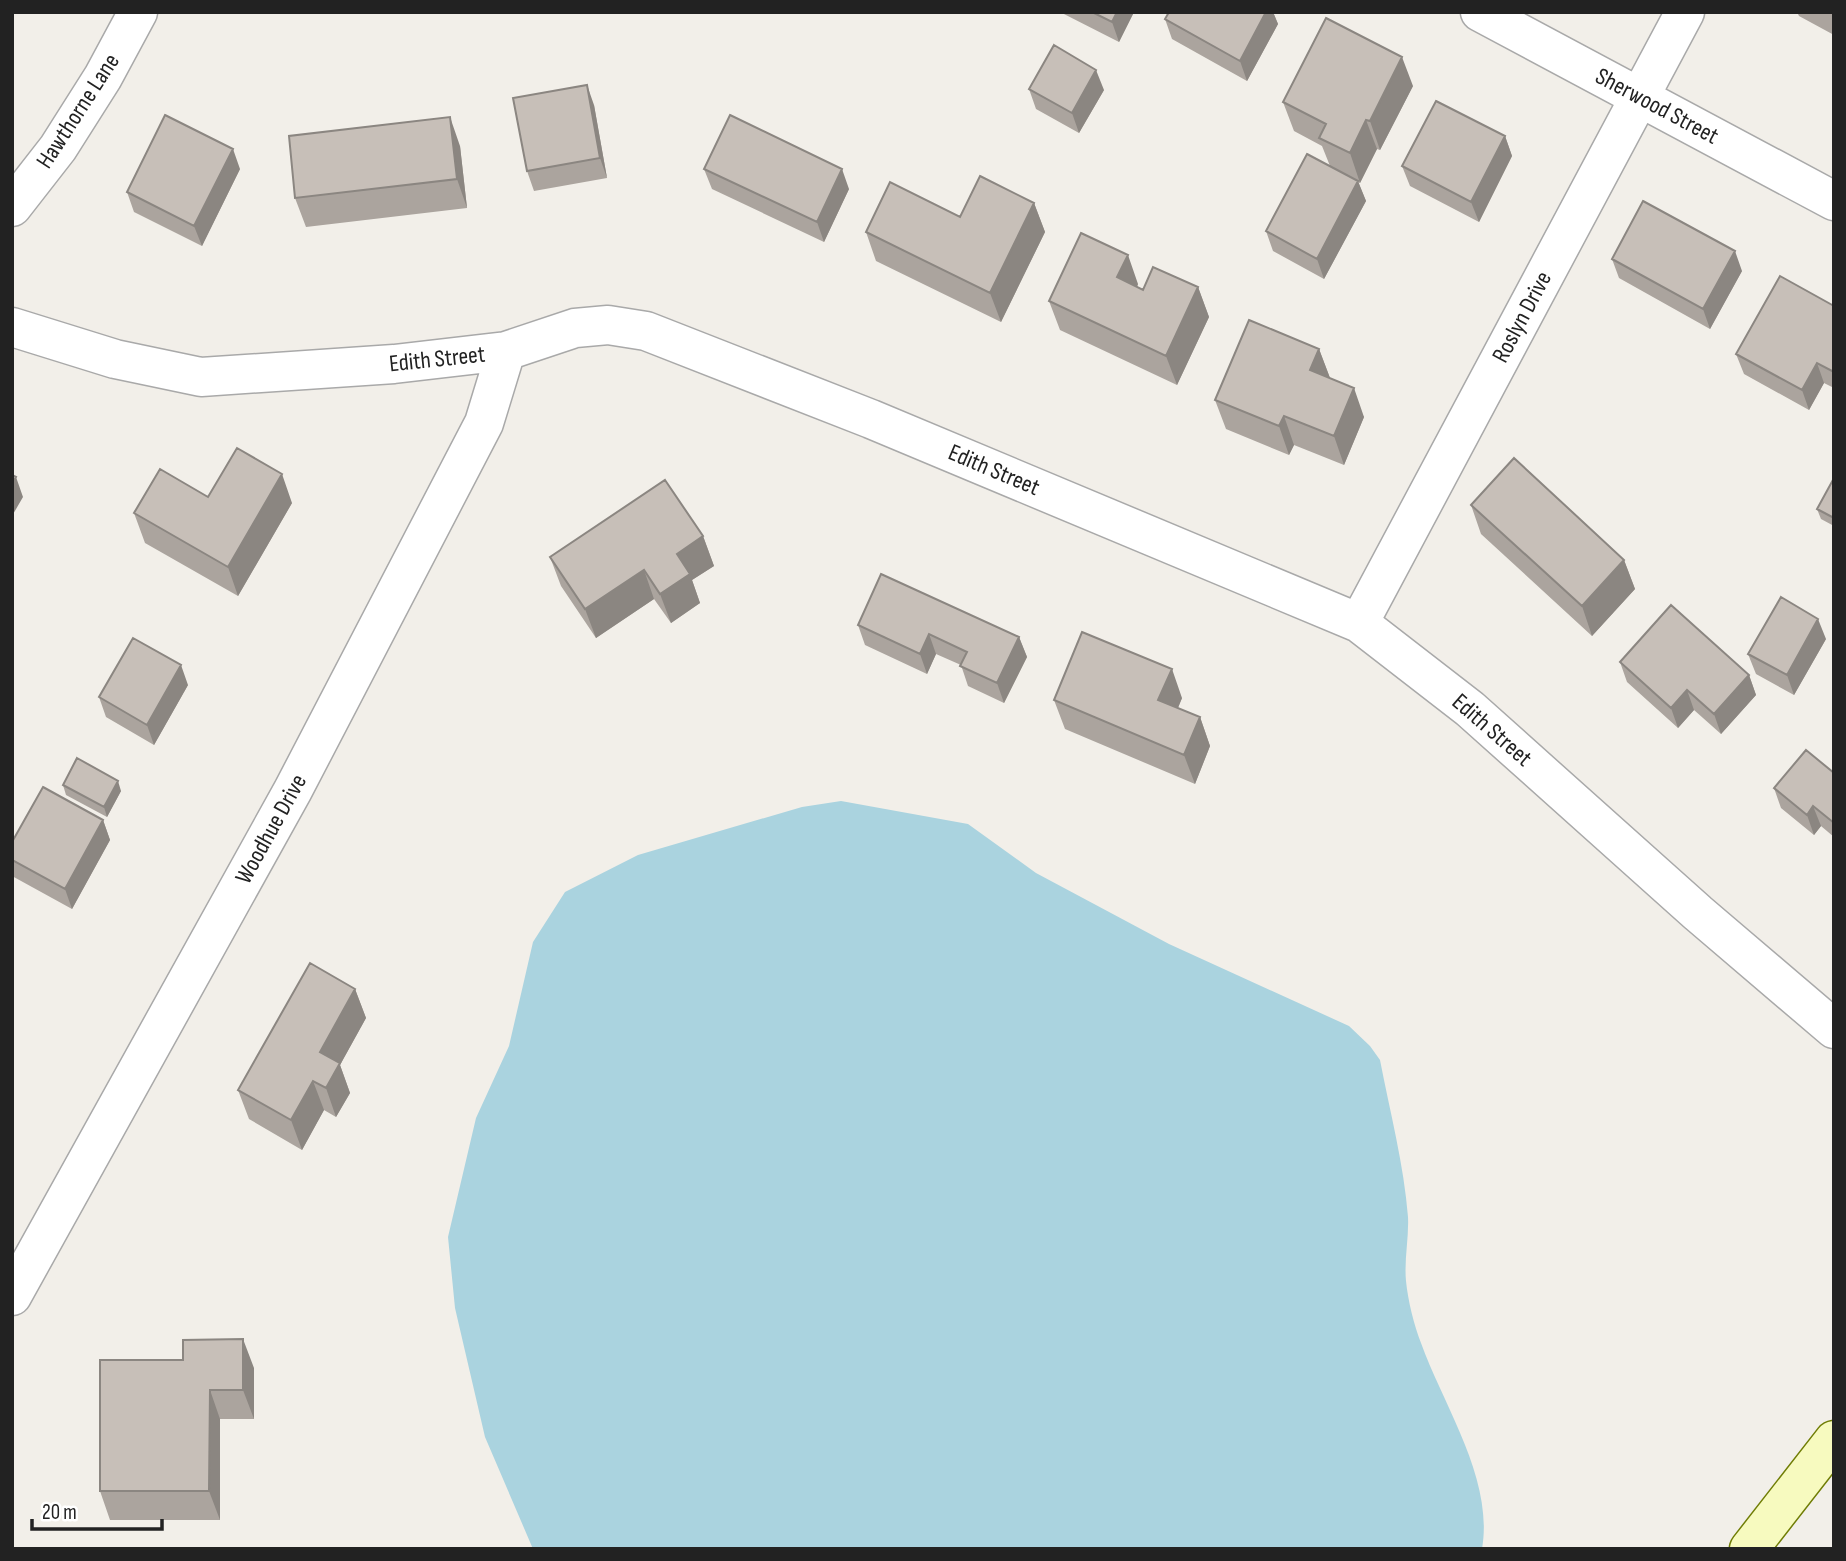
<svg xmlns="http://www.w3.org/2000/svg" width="1846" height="1561" viewBox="0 0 1846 1561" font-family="'Sofia Sans Condensed',sans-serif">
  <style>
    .water { fill: #aad3df }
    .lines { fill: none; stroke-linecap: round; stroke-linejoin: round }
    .street-casing { stroke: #a9a9a9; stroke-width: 41 }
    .secondary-casing { stroke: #707d05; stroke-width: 41 }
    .street { stroke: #fff; stroke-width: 38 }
    .secondary { stroke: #f7fabf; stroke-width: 38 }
    .wall { fill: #aba49e }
    .shaded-wall { fill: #8b8681 }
    .building { fill: #c7bfb8; stroke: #8b8681; stroke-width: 2 }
    .labels { text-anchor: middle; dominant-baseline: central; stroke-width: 5; stroke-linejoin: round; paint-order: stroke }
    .street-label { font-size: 24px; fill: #222; stroke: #fff }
  </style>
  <rect width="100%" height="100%" fill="#f2efe9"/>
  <path class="water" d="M 841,801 L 968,824 L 1036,873 L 1169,944 L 1349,1026 L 1370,1046 L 1380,1060 C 1390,1112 1404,1165 1408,1217 C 1409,1238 1404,1260 1406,1281 C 1408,1301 1414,1325 1421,1343 C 1444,1407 1494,1479 1482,1549 L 533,1549 L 485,1437 L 455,1308 L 448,1237 L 476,1118 L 509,1046 L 533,942 L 565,892 L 638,855 L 802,807 Z"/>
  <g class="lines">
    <defs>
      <path id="street" d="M 1480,12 L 1834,201
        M 12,207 L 58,148 L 103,77 L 138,12
        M 12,327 L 115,359 L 201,377 L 394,364 L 506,351 L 575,328 L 608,325 L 646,331 L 871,419 L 1359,623 L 1470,709 L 1698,913 L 1834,1029
        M 1359,623 L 1685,12
        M 12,1296 L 293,790 L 484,423 L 506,351"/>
      <path id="secondary" d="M 1749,1549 L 1834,1440"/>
    </defs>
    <use href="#street" class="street-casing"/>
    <use href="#secondary" class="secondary-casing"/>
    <use href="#street" class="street"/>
    <use href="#secondary" class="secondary"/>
  </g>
  <path class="wall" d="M 1060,12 L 1134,12 L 1119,42 Z
    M 1169,12 L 1273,12 L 1278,24 L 1247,81 L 1172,39 L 1165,19 Z
    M 1797,12 L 1834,12 L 1834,35 L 1799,16 Z
    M 1413,86 L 1380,150 L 1377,149 L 1360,183 L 1358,182 L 1366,201 L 1324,279 L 1273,251 L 1266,231 L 1330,166 L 1322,146 L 1294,131 L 1283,102 Z
    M 1029,89 L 1104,90 L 1079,133 L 1036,109 Z
    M 594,105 L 607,178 L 534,191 L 527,171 Z
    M 1505,136 L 1512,156 L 1479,222 L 1410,186 L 1402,166 Z
    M 460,146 L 467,208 L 306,227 L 295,198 Z
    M 240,169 L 202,246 L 134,212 L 127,192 Z
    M 704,169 L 849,189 L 824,242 L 712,189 Z
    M 1034,203 L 1045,232 L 1001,322 L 876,261 L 866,232 L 960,217 Z
    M 1612,259 L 1742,271 L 1710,329 L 1619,278 Z
    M 1138,284 L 1137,287 L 1143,290 L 1198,287 L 1209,317 L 1177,385 L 1060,330 L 1049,301 Z
    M 1834,306 L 1834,388 L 1824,383 L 1809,410 L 1744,374 L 1736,354 Z
    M 1319,349 L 1330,378 L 1364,417 L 1344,465 L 1294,445 L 1289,455 L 1226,429 L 1215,400 Z
    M 1834,478 L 1834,526 L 1821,519 L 1817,509 Z
    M 208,497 L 292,503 L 238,596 L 145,543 L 134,513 Z
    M 1471,505 L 1624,560 L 1635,589 L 1592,636 L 1481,534 Z
    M 703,536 L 714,566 L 692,580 L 700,603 L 671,623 L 654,599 L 596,638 L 561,586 L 550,557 Z
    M 858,625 L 1019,637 L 1027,657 L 1004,703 L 968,686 L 961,665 L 936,654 L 927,674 L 865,645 Z
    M 1826,639 L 1794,695 L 1756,674 L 1748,654 Z
    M 1620,662 L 1749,675 L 1756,695 L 1721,734 L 1694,710 L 1678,728 L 1627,682 Z
    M 188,685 L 154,745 L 106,717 L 99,697 Z
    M 1182,698 L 1178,708 L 1200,717 L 1210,746 L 1195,784 L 1065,729 L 1054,700 Z
    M 1834,773 L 1834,837 L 1821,826 L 1814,835 L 1781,808 L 1774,788 Z
    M 63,785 L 121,791 L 107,817 L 66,795 Z
    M 103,820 L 110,840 L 72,909 L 12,876 L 12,842 Z
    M 355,989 L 366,1018 L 340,1065 L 350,1093 L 336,1117 L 324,1110 L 302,1150 L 249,1119 L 238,1090 Z
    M 100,1360 L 254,1368 L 254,1419 L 220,1419 L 220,1520 L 110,1520 L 100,1491 Z"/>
  <path class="shaded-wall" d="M 1117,12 L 1134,12 L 1119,42 L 1112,22 Z
    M 1266,12 L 1273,12 L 1278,24 L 1247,81 L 1240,61 Z
    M 1402,57 L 1413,86 L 1380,150 L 1370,121 Z
    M 1096,70 L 1104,90 L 1079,133 L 1072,113 Z
    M 587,85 L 594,105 L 607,178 L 600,158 Z
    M 450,117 L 460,146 L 467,208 L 457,179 Z
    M 1366,120 L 1377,149 L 1360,183 L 1350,153 Z
    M 1505,136 L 1512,156 L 1479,222 L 1471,202 Z
    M 233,149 L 240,169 L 202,246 L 194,226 Z
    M 842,169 L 849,189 L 824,242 L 817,222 Z
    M 1358,181 L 1366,201 L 1324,279 L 1317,259 Z
    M 1034,203 L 1045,232 L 1001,322 L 990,293 Z
    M 1735,251 L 1742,271 L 1710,329 L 1703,309 Z
    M 1128,255 L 1138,284 L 1128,307 L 1117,277 Z
    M 1198,287 L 1209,317 L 1177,385 L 1166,356 Z
    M 1319,349 L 1330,378 L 1310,370 Z
    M 1817,363 L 1824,383 L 1809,410 L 1802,390 Z
    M 1354,388 L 1364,417 L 1344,465 L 1334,436 Z
    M 1284,416 L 1294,445 L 1289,455 L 1279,426 Z
    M 282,474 L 292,503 L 238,596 L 228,567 Z
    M 16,477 L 23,497 L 12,516 L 12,483 Z
    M 703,536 L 714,566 L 692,580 L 700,603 L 671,623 L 660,594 L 677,554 Z
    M 1624,560 L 1635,589 L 1592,636 L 1582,606 Z
    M 644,570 L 654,599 L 596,638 L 585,609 Z
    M 1818,619 L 1826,639 L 1794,695 L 1787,675 Z
    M 929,634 L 936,654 L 927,674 L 920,654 Z
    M 1019,637 L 1027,657 L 1004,703 L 997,683 Z
    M 181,665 L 188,685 L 154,745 L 147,725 Z
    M 1172,669 L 1182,698 L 1169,729 L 1158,700 Z
    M 1749,675 L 1756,695 L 1721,734 L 1714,714 Z
    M 1687,690 L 1694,710 L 1678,728 L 1671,708 Z
    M 1200,717 L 1210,746 L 1195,784 L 1184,755 Z
    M 118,781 L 121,791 L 107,817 L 104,807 Z
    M 1813,806 L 1821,826 L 1814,835 L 1807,815 Z
    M 103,820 L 110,840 L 72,909 L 65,889 Z
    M 355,989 L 366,1018 L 340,1065 L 350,1093 L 336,1117 L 326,1088 L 320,1052 Z
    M 313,1081 L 324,1110 L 302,1150 L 291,1120 Z
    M 243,1339 L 254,1368 L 254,1419 L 243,1390 Z
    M 210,1390 L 220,1419 L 220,1520 L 209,1491 Z"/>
  <path class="building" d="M 1092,12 L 1117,12 L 1112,22 Z
    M 1169,12 L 1266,12 L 1240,61 L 1165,19 Z
    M 1326,18 L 1402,57 L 1370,121 L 1366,120 L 1350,153 L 1319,138 L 1326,124 L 1283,102 Z
    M 1054,45 L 1096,70 L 1072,113 L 1029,89 Z
    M 587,85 L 600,158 L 527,171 L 513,98 Z
    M 1436,101 L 1505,136 L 1471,202 L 1402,166 Z
    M 165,115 L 233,149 L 194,226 L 127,192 Z
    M 730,115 L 842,169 L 817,222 L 704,169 Z
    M 450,117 L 457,179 L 295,198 L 289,136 Z
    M 1307,154 L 1358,181 L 1317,259 L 1266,231 Z
    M 980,176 L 1034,203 L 990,293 L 866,232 L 890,182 L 960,217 Z
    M 1643,201 L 1735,251 L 1703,309 L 1612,259 Z
    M 1081,233 L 1128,255 L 1117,277 L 1143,290 L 1153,267 L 1198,287 L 1166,356 L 1049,301 Z
    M 1780,276 L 1834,306 L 1834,372 L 1817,363 L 1802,390 L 1736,354 Z
    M 1249,320 L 1319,349 L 1310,370 L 1354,388 L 1334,436 L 1284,416 L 1279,426 L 1215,400 Z
    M 237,448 L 282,474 L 228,567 L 134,513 L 160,469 L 208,497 Z
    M 1514,458 L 1624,560 L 1582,606 L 1471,505 Z
    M 12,475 L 16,477 L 12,483 Z
    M 1834,478 L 1834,518 L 1817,509 Z
    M 665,480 L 703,536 L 677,554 L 690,574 L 660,594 L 644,570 L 585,609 L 550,557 Z
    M 881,574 L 1019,637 L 997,683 L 960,666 L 967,652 L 929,634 L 920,654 L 858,625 Z
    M 1781,597 L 1818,619 L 1787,675 L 1748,654 Z
    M 1671,605 L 1749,675 L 1714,714 L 1687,690 L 1671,708 L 1620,662 Z
    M 1082,632 L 1172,669 L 1158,700 L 1200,717 L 1184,755 L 1054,700 Z
    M 133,638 L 181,665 L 147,725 L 99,697 Z
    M 1806,750 L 1834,773 L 1834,823 L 1813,806 L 1807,815 L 1774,788 Z
    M 77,758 L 118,781 L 104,807 L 63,785 Z
    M 43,787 L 103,820 L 65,889 L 12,860 L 12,842 Z
    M 310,963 L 355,989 L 320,1052 L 340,1063 L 326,1088 L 313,1081 L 291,1120 L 238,1090 Z
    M 243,1339 L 243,1390 L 210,1390 L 209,1491 L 100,1491 L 100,1360 L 183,1360 L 183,1340 Z"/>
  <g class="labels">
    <g class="street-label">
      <text transform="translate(1657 106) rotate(28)">Sherwood Street</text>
      <text transform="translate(78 111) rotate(-57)">Hawthorne Lane</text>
      <text transform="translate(1522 317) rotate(-62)">Roslyn Drive</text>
      <text transform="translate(437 359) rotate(-6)">Edith Street</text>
      <text transform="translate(994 470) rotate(23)">Edith Street</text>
      <text transform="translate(1492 730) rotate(41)">Edith Street</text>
      <text transform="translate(271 829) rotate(-61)">Woodhue Drive</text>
    </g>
  </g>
  <rect width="1846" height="1561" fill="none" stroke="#222222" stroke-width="28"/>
  <path d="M32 1519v10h130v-10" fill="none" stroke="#222222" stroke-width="3.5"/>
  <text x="42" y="1519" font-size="21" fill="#222222" stroke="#ffffff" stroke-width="5" paint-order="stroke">20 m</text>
</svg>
